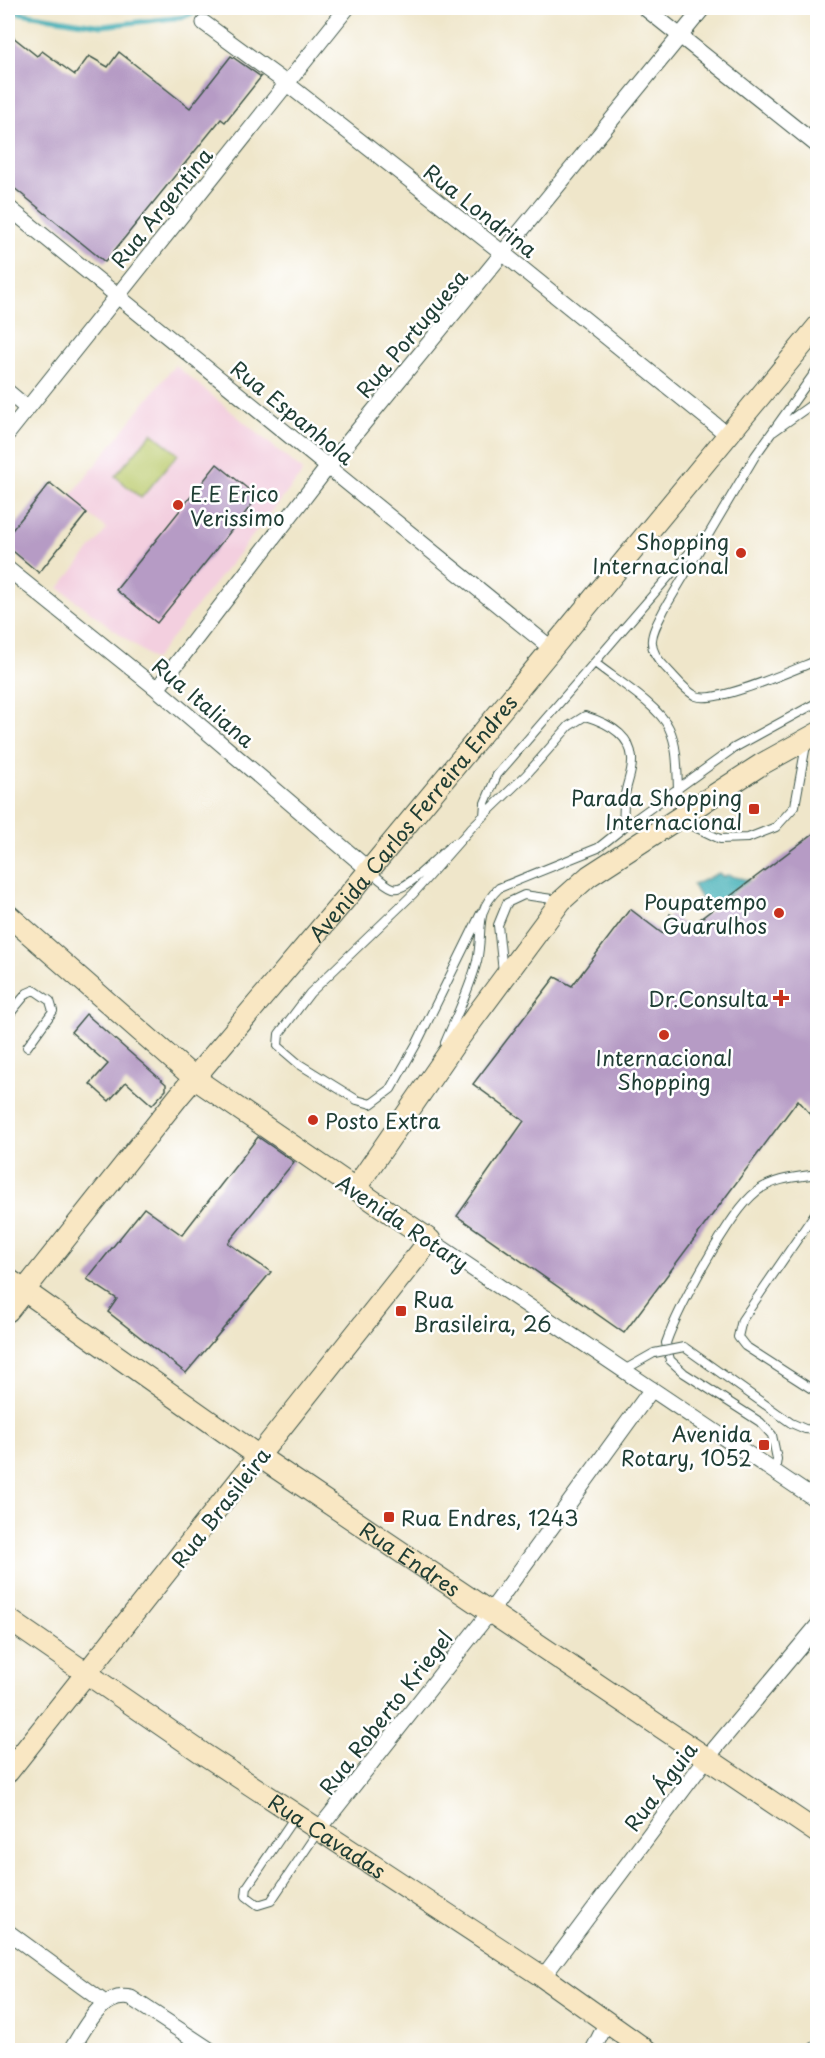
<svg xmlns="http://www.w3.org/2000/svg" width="825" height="2058" viewBox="0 0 825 2058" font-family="'Playpen Sans',sans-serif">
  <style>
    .built { fill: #f3cfdf }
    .green { fill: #bbcb6e; stroke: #6d8451; stroke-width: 1.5 }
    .water { fill: #3aacb3; stroke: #2c7474; stroke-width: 1.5 }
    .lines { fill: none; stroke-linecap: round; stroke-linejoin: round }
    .stream { stroke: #3aacb3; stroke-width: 5 }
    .building { fill: #b69bc5 }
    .lane-casing { stroke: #3e564a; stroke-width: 10 }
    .street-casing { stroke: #3e564a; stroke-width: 17 }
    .secondary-casing { stroke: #3e564a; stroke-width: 23 }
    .lane { stroke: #fff; stroke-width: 8 }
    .street { stroke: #fff; stroke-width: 15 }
    .secondary { stroke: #f9e7c3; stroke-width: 21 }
    .lane-bridge-casing { stroke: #3e564a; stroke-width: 10; stroke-linecap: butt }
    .lane-bridge { stroke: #fff; stroke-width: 8 }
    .poi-dot { fill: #c8321e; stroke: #fff; stroke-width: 2 }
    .labels { text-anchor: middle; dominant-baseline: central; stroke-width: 5; stroke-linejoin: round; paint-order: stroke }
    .street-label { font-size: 21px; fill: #1f3d34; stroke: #fff }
    .poi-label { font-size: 21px; fill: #1f3d34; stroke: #fff; text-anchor: end }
  </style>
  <rect width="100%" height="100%" fill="#fff"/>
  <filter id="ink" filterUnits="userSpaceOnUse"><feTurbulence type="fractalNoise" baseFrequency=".0167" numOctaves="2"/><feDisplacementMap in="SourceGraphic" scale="12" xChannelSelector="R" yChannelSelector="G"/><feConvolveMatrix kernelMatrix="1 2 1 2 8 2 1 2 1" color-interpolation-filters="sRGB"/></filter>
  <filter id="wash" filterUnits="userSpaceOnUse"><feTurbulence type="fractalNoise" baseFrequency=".008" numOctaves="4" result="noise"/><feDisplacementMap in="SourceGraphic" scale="24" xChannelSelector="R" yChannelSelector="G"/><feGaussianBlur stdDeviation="1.35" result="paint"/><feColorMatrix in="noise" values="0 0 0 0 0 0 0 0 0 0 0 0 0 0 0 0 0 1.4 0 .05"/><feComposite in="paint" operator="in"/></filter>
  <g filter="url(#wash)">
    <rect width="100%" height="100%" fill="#efe6ca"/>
    <path class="built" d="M 175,365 L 302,470 L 301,475 L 154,660 L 59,588 L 107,529 L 69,498 Z"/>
    <path class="green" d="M 152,433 L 178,454 L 141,498 L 115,476 Z"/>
    <path class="water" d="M 719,873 L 723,877 L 727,875 L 749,880 L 707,910 L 693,885 Z"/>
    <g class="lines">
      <path class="stream" d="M 8,11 L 102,26 L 183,17 L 205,8"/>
    </g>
    <g id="blocks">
      <path class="building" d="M 8,33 L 37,56 L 42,51 L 75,75 L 89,56 L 108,67 L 119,52 L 190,108 L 231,56 L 261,77 L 225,122 L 221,119 L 105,262 L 8,183 Z
        M 217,464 L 258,497 L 157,623 L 116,590 Z
        M 50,483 L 87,513 L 39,573 L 8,547 L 8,535 Z
        M 818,830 L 818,1123 L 798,1100 L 624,1333 L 457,1216 L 524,1121 L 473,1084 L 555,977 L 572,986 L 630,909 L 663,934 L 670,914 L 688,928 Z
        M 86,1014 L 166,1084 L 166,1090 L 152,1105 L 126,1082 L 109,1101 L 90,1084 L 108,1064 L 71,1032 Z
        M 258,1137 L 294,1162 L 228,1243 L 271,1272 L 186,1373 L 108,1312 L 117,1299 L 87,1279 L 144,1208 L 182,1235 Z"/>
    </g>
  </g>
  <g filter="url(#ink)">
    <use href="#blocks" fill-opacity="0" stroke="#3e564a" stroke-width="1.5"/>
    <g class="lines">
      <defs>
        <path id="lane" d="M 818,368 L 755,456 L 665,608 C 652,633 643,646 666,668 C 675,677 685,691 696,696 C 715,705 795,669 818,660
          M 773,432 L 818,400
          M 595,663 C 615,679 659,706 669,728 C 678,747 677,769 678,789
          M 484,816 L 485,803 L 497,775 L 703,537
          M 680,820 L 720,839 L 748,838 L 776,827 L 795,806 L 806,745
          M 623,828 L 734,748 L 818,702
          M 370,871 C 377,877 385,885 393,888 C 407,893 440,852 455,843
          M 503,972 L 498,925 L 507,903 L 524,895 L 559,900
          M 8,1016 L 27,993 L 34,990 L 50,1001 L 53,1011 L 27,1047
          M 445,1043 C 456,1016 470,989 477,961 C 484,930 473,913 499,888 L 598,848 L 623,828 C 624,817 623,806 625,795 C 627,782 633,771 632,758 C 630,734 605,722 585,716 L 569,726 L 526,775 L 472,827 L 413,894 L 310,993 L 279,1034 L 278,1046 L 299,1064 L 357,1100 L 371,1104 L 391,1089 L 417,1043 L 481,913
          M 818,1209 L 742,1320 L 738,1337 L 745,1346 L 818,1393
          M 684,1347 L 791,1423 L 805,1429 L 818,1430
          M 624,1370 L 654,1353
          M 775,1472 L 777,1459 L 772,1435 L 760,1422 L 684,1373 L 670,1360 L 666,1343 C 678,1309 729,1213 756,1192 C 773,1178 797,1177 818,1174
          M 296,1815 L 247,1887 L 246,1896 L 258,1905 L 271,1901 L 319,1830"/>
        <path id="street" d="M 645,8 L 818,146
          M 204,23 L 286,83 L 504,254 L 729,436
          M 8,207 L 552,649
          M 8,392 L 27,408
          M 8,433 L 347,8
          M 8,569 L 157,689 L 369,870
          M 157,689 L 327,468 L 703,8
          M 430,1240 L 818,1501
          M 320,1828 L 490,1612 L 652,1389
          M 8,1932 L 105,2003
          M 543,1977 L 706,1759 L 818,1625
          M 71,2050 C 85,2029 101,1991 131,1998 L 210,2050
          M 593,2050 L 606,2024
          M 815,2050 L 818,2048"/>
        <g id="secondary">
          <path d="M 8,915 L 194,1078 L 430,1240 L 8,1772"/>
          <path d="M 355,1189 L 454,1045 L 561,901 L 589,876 L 762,764 L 818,733"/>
          <path id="s1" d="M 8,1279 L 260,1457 L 818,1833"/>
          <path id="s2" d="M 8,1311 L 179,1096 L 348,896 L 818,326"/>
          <path id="s3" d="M 8,1619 L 202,1753 L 543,1977 L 646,2050"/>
        </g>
      </defs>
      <use href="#lane" class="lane-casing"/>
      <use href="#street" class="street-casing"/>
      <use href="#secondary" class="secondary-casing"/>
      <use href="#lane" class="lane"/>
      <use href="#street" class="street"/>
      <use href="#secondary" class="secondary"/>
      <defs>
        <path id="lane-bridge" d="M 654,1353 L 684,1347"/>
      </defs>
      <use href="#lane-bridge" class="lane-bridge-casing"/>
      <use href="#lane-bridge" class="lane-bridge"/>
    </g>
  </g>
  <g class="poi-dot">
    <circle cx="178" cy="505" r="6"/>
    <circle cx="741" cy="553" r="6"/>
    <rect x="748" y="803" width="12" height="12" rx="3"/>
    <circle cx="779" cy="913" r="6"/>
    <path d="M778 989h6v6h6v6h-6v6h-6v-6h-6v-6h6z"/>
    <circle cx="664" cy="1035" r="6"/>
    <circle cx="313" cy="1120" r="6"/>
    <rect x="395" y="1305" width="12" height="12" rx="3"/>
    <rect x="758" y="1439" width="12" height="12" rx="3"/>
    <rect x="383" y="1511" width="12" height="12" rx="3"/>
  </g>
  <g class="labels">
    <g class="street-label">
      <text transform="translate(161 207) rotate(-51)">Rua Argentina</text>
      <text transform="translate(481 210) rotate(38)">Rua Londrina</text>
      <text transform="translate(411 333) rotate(-50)">Rua Portuguesa</text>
      <text transform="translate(293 412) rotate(39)">Rua Espanhola</text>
      <text transform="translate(204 702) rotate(40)">Rua Italiana</text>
      <text stroke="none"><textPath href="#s2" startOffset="638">Avenida Carlos Ferreira Endres</textPath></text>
      <text transform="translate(403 1222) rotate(34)">Avenida Rotary</text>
      <text transform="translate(220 1507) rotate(-52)">Rua Brasileira</text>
      <text stroke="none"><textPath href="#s1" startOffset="490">Rua Endres</textPath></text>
      <text transform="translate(385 1712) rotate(-52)">Rua Roberto Kriegel</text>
      <text transform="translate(660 1786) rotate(-53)">Rua Águia</text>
      <text stroke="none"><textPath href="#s3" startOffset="386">Rua Cavadas</textPath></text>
    </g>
    <g class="poi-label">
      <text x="190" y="493" text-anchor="start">E.E Erico<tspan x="190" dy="24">Verissimo</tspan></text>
      <text x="729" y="541">Shopping<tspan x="729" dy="24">Internacional</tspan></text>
      <text x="742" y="797">Parada Shopping<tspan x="742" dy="24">Internacional</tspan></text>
      <text x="767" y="901">Poupatempo<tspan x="767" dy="24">Guarulhos</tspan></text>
      <text x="768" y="998">Dr.Consulta</text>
      <text x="664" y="1057" text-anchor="middle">Internacional<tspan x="664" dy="24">Shopping</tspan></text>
      <text x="325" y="1120" text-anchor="start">Posto Extra</text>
      <text x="413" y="1299" text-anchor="start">Rua<tspan x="413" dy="24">Brasileira, 26</tspan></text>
      <text x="752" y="1433">Avenida<tspan x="752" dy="24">Rotary, 1052</tspan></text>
      <text x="401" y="1517" text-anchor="start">Rua Endres, 1243</text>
    </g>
  </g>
  <rect width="825" height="2058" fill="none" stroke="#fff" stroke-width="30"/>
</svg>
